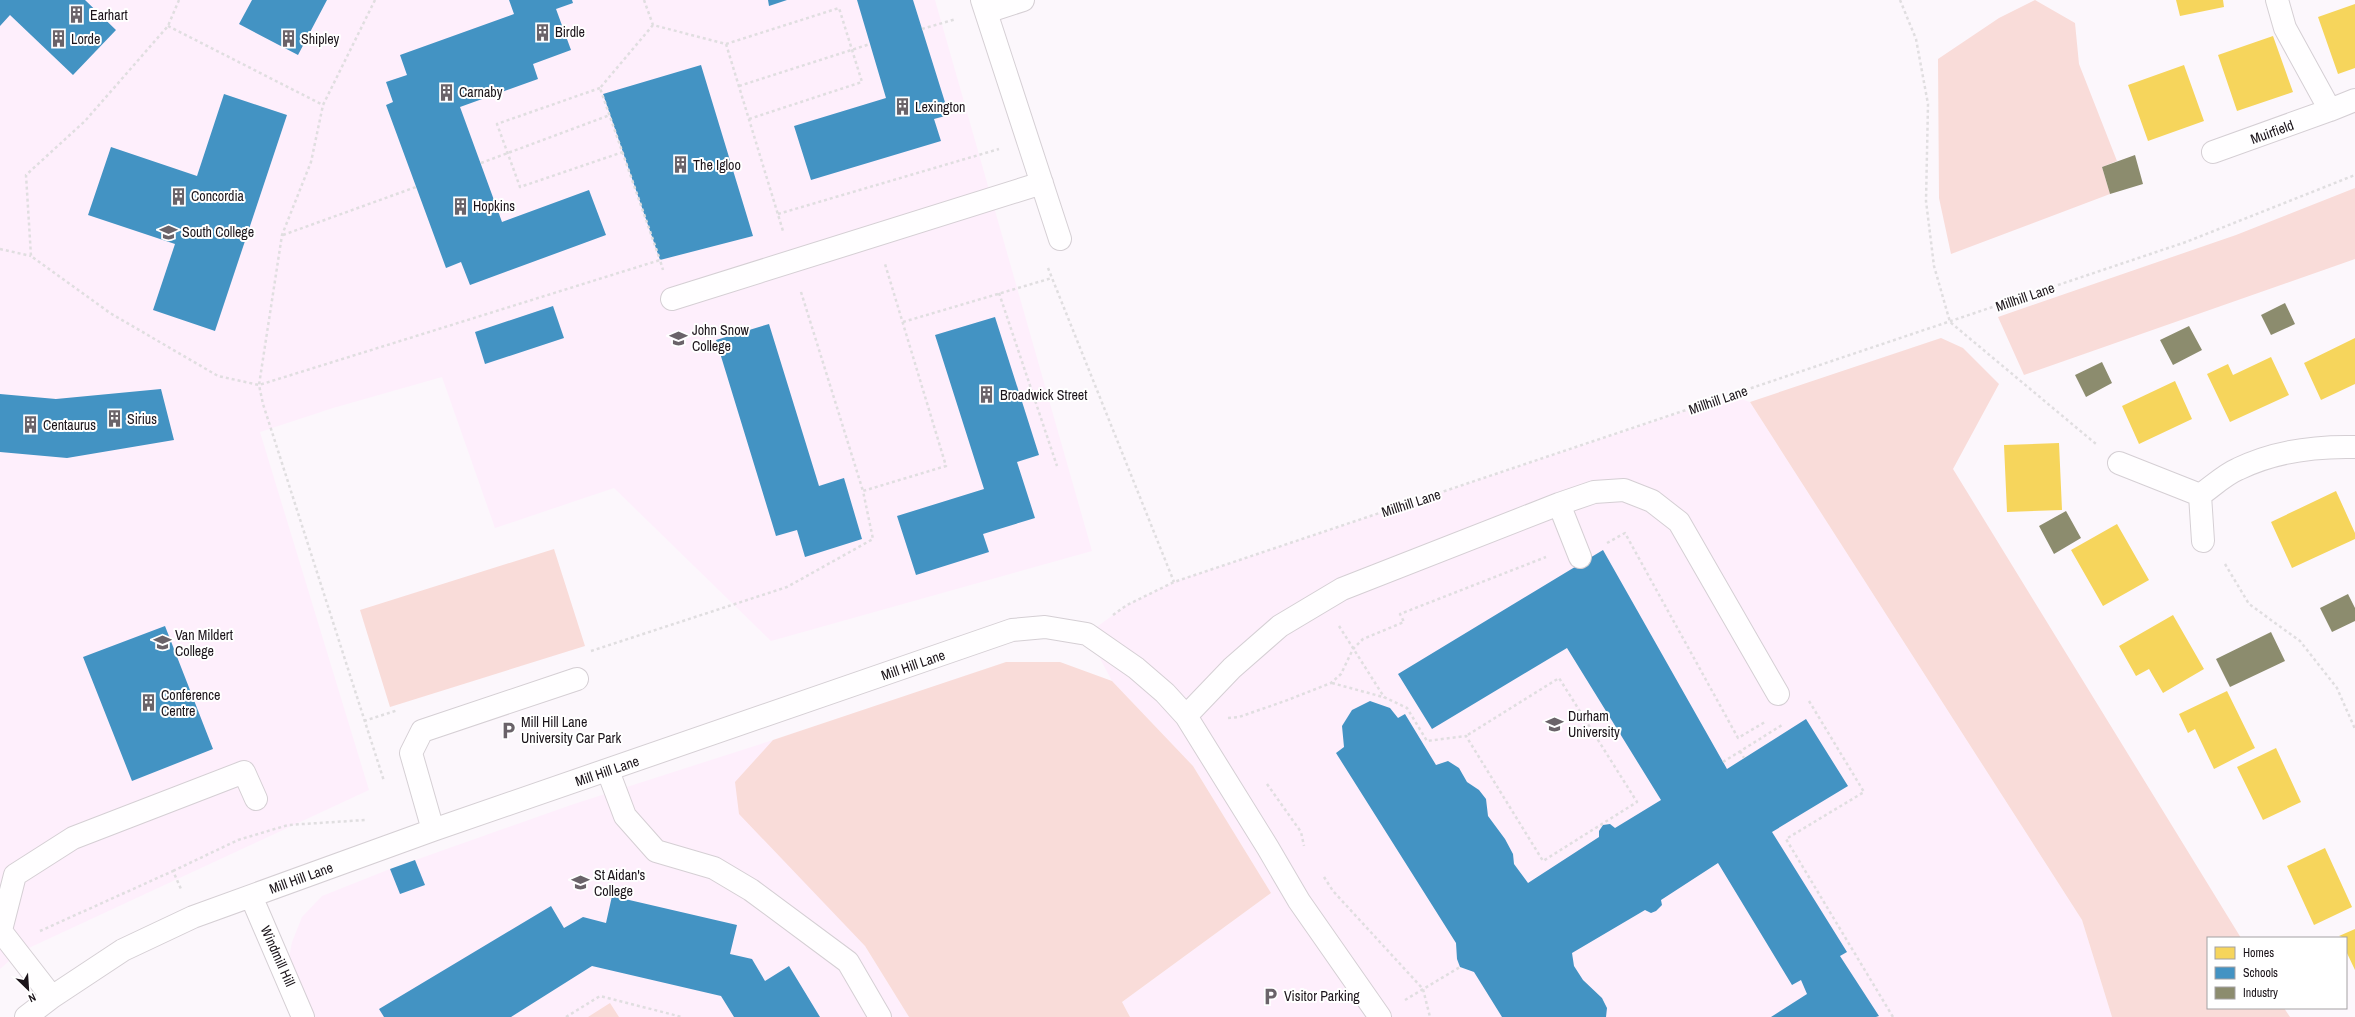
<svg xmlns="http://www.w3.org/2000/svg" width="2355" height="1017" viewBox="0 0 2355 1017" font-family="'Archivo Narrow',sans-serif">
  <style>
    .built { fill: #feeffc }
    .green { fill: #f9dcd9 }
    .homes { fill: #f6d55c }
    .schools { fill: #4393c3 }
    .industry { fill: #8c8c6e }
    .lines { fill: none; stroke-linecap: round; stroke-linejoin: round }
    .minor-casing { stroke: #d5cfd4; stroke-width: 24 }
    .path { stroke: #e0dee0; stroke-width: 2.5; stroke-dasharray: 3 3; stroke-linecap: butt }
    .minor { stroke: #fffeff; stroke-width: 22 }
    .labels { text-anchor: middle; dominant-baseline: central; stroke-width: 4; stroke-linejoin: round; paint-order: stroke }
    .poi-label { font-size: 14px; fill: #1b141a; stroke: #fff; text-anchor: start }
    .street-label { font-size: 14px; fill: #1b141a; stroke: #fff }
  </style>
  <rect width="100%" height="100%" fill="#fcf7fc"/>
  <path class="built" d="M 0,0 L 935,0 L 1092,551 L 771,641 L 614,488 L 495,528 L 442,377 L 333,408 L 260,432 L 369,790 L 18,953 L 0,969 Z
    M 1731,396 L 1750,402 L 2082,920 L 2112,1017 L 1130,1017 L 1122,1002 L 1271,893 L 1193,766 L 1112,681 L 1087,634 L 1127,605 L 1174,582 Z
    M 773,740 L 773,848 L 865,946 L 909,1017 L 303,1017 L 286,974 L 292,942 L 302,917 L 322,896 L 390,869 L 574,804 Z"/>
  <path class="green" d="M 2035,0 L 2075,23 L 2079,64 L 2117,161 L 2102,167 L 2110,194 L 1951,254 L 1939,198 L 1938,59 L 1999,18 Z
    M 2355,188 L 2355,259 L 2024,375 L 1998,317 L 2236,235 Z
    M 1941,338 L 1963,348 L 1999,384 L 1953,469 L 2241,938 L 2208,938 L 2208,1008 L 2284,1008 L 2290,1017 L 2112,1017 L 2082,920 L 1750,402 Z
    M 554,549 L 585,646 L 390,707 L 360,610 Z
    M 1006,662 L 1060,662 L 1112,681 L 1193,766 L 1271,893 L 1122,1002 L 1130,1017 L 909,1017 L 865,946 L 739,814 L 735,782 L 773,740 Z
    M 610,1003 L 619,1017 L 588,1017 Z"/>
  <path class="homes" d="M 2176,0 L 2223,0 L 2224,7 L 2180,16 Z
    M 2355,4 L 2355,68 L 2338,74 L 2318,17 Z
    M 2273,36 L 2293,92 L 2237,111 L 2218,55 Z
    M 2184,65 L 2204,121 L 2148,141 L 2128,85 Z
    M 2355,338 L 2355,384 L 2321,400 L 2304,363 Z
    M 2271,357 L 2289,395 L 2230,422 L 2207,374 L 2228,364 L 2233,375 Z
    M 2175,381 L 2192,419 L 2139,444 L 2122,406 Z
    M 2059,443 L 2062,510 L 2007,512 L 2004,445 Z
    M 2336,491 L 2355,533 L 2355,539 L 2292,568 L 2271,522 Z
    M 2117,524 L 2149,580 L 2103,606 L 2071,550 Z
    M 2173,615 L 2204,669 L 2163,693 L 2149,669 L 2136,676 L 2119,646 Z
    M 2227,691 L 2255,748 L 2214,769 L 2195,729 L 2188,733 L 2179,714 Z
    M 2276,748 L 2301,802 L 2263,820 L 2237,767 Z
    M 2325,848 L 2352,907 L 2314,925 L 2287,866 Z
    M 2355,929 L 2355,970 L 2346,951 L 2346,938 L 2339,936 Z"/>
  <path class="schools" d="M 0,0 L 85,0 L 116,30 L 73,75 L 10,15 L 0,26 Z
    M 252,0 L 327,0 L 298,55 L 239,24 Z
    M 509,0 L 572,0 L 573,3 L 556,9 L 571,50 L 533,64 L 538,79 L 460,107 L 502,222 L 589,190 L 606,235 L 470,285 L 461,262 L 446,268 L 386,105 L 393,102 L 386,82 L 407,75 L 400,55 L 514,14 Z
    M 768,0 L 787,0 L 769,6 Z
    M 857,0 L 913,0 L 949,115 L 934,119 L 941,141 L 811,180 L 794,126 L 886,98 Z
    M 701,65 L 753,236 L 660,260 L 603,94 Z
    M 224,94 L 287,115 L 215,331 L 153,310 L 175,244 L 88,215 L 111,147 L 197,176 Z
    M 553,306 L 564,338 L 485,364 L 475,332 Z
    M 995,317 L 1039,455 L 1017,462 L 1035,518 L 983,534 L 989,552 L 916,575 L 897,516 L 984,489 L 935,335 Z
    M 769,324 L 819,486 L 844,478 L 862,539 L 805,557 L 797,530 L 776,536 L 716,340 Z
    M 161,389 L 174,440 L 67,458 L 0,452 L 0,394 L 56,399 Z
    M 1603,550 L 1727,769 L 1806,719 L 1848,786 L 1772,832 L 1847,952 L 1840,956 L 1879,1016 L 1876,1017 L 1771,1017 L 1807,994 L 1801,980 L 1792,985 L 1718,863 L 1661,900 L 1662,905 L 1656,911 L 1651,913 L 1645,910 L 1572,953 L 1574,966 L 1583,980 L 1602,998 L 1607,1008 L 1606,1017 L 1502,1017 L 1474,972 L 1460,967 L 1457,959 L 1456,943 L 1336,753 L 1344,747 L 1342,726 L 1352,710 L 1370,701 L 1390,708 L 1398,718 L 1405,714 L 1436,765 L 1448,761 L 1459,768 L 1467,782 L 1479,790 L 1486,799 L 1488,816 L 1505,839 L 1513,854 L 1514,864 L 1528,883 L 1599,837 L 1599,831 L 1603,825 L 1610,824 L 1615,828 L 1661,800 L 1567,648 L 1432,729 L 1398,674 Z
    M 165,626 L 213,749 L 132,781 L 83,657 Z
    M 415,860 L 425,885 L 400,894 L 390,869 Z
    M 612,896 L 737,925 L 730,954 L 752,959 L 765,981 L 789,966 L 820,1017 L 734,1017 L 721,996 L 592,966 L 511,1017 L 384,1017 L 379,1009 L 551,906 L 564,928 L 583,917 L 606,923 Z"/>
  <path class="industry" d="M 2135,155 L 2143,184 L 2110,194 L 2102,167 Z
    M 2285,303 L 2295,324 L 2271,335 L 2261,315 Z
    M 2189,326 L 2202,350 L 2173,365 L 2160,340 Z
    M 2102,362 L 2112,383 L 2086,397 L 2075,375 Z
    M 2066,511 L 2081,538 L 2054,554 L 2039,526 Z
    M 2348,594 L 2355,608 L 2355,621 L 2332,632 L 2320,608 Z
    M 2271,632 L 2285,661 L 2230,687 L 2216,659 Z"/>
  <g class="lines">
    <defs>
      <path id="minor" d="M 982,0 L 1060,239
        M 986,12 L 1023,0
        M 2330,110 L 2355,100
        M 2213,152 L 2330,110 L 2285,28 L 2277,0
        M 672,299 L 1042,183
        M 2119,463 L 2200,495 C 2212,487 2224,475 2238,469 C 2275,451 2314,446 2355,447
        M 2200,495 L 2203,541
        M 1559,504 L 1580,557
        M 1186,716 L 1232,668 L 1280,626 L 1342,589 L 1559,504 L 1594,492 L 1624,490 L 1652,501 L 1679,522 L 1778,694
        M 608,771 L 625,816 L 656,851 L 714,868 L 751,890 L 848,962 L 880,1017
        M 433,830 L 411,753 L 422,731 L 577,679
        M 251,896 L 303,1017
        M 0,930 L 52,997
        M 1,930 L 15,875 L 73,838 L 244,772 L 256,799
        M 26,1017 L 52,997 L 123,950 L 193,917 L 433,830 L 1012,630 L 1045,627 L 1087,634 L 1136,668 L 1165,693 L 1186,716 L 1268,848 L 1299,901 L 1380,1017"/>
    </defs>
    <use href="#minor" class="minor-casing"/>
    <path class="path" d="M 179,0 L 168,26 L 85,121 L 26,175 L 31,256 L 110,313 L 218,376 L 259,385 L 660,260 L 663,270
      M 375,0 L 323,105 L 311,162 L 282,235 L 259,385 L 263,404 L 384,781
      M 644,0 L 653,25 L 726,44 L 783,231
      M 1900,0 L 1916,39 L 1928,104 L 1926,201 L 1934,266 L 1950,322 L 2096,444
      M 653,25 L 600,88 L 660,260
      M 168,26 L 323,105
      M 922,29 L 956,19
      M 726,44 L 839,8 L 862,82 L 749,119
      M 739,86 L 870,44
      M 600,88 L 497,124 L 520,187 L 623,152
      M 481,163 L 610,115
      M 778,214 L 999,149
      M 283,235 L 416,187
      M 0,249 L 31,256
      M 1048,268 L 1174,582
      M 801,292 L 863,491
      M 999,293 L 1057,466
      M 903,322 L 1052,278
      M 1607,543 L 1625,533 L 1738,738 L 1765,722
      M 2225,564 L 2249,604 L 2300,641 L 2337,688 L 2355,729
      M 1113,615 L 1127,605 L 1174,582 L 2186,242 L 2355,175
      M 1339,626 L 1384,697 L 1407,708 L 1427,741 L 1466,736 L 1543,861 L 1637,802 L 1559,678 L 1466,736
      M 591,651 L 787,587 L 873,539 L 863,491 L 946,466 L 885,264
      M 1332,683 L 1383,697
      M 1809,701 L 1864,792 L 1786,839 L 1893,1017
      M 1228,718 L 1239,717 L 1285,701 L 1331,683 L 1341,674 L 1353,649 L 1363,639 L 1404,622 L 1400,614 L 1546,557
      M 364,721 L 398,710
      M 1740,751 L 1744,758
      M 1723,762 L 1782,725
      M 1267,784 L 1301,832 L 1304,846
      M 173,871 L 238,840 L 288,825 L 365,820
      M 1324,877 L 1333,891 L 1423,989 L 1430,1017
      M 40,931 L 173,871 L 181,889
      M 1405,1000 L 1460,967
      M 566,1017 L 600,996 L 682,1017"/>
    <use href="#minor" class="minor"/>
  </g>
  <defs>
    <symbol id="building-bare" viewBox="-9 -9 18 18"><path d="M-4-6H4V6H1V3H-1V6H-4ZM-2.5-4.3h1.7v1.8h-1.7ZM.8-4.3h1.7v1.8H.8ZM-2.5-1h1.7V.8h-1.7ZM.8-1h1.7V.8H.8Z" fill="#6a6369" stroke="#fff" stroke-width="2.5" paint-order="stroke"/></symbol>
    <symbol id="university-bare" viewBox="-9 -9 18 18"><path d="M0-5L7-2L0 1L-7-2ZM-4 1L0 2.5L4 1V4Q0 6-4 4Z" fill="#6a6369" stroke="#fff" stroke-width="2.5" paint-order="stroke"/></symbol>
    <symbol id="parking-bare" viewBox="-9 -9 18 18"><path d="M-3.5-5.5H1a3.5 3.5 0 0 1 0 7H-1V5.5H-3.5ZM-1-3.4V-.6H.8a1.4 1.4 0 0 0 0-2.8Z" fill="#6a6369" stroke="#fff" stroke-width="2.5" paint-order="stroke"/></symbol>
  </defs>
  <g fill-rule="evenodd">
    <use href="#building-bare" x="64" y="2" width="25" height="25"/>
    <use href="#building-bare" x="530" y="20" width="25" height="25"/>
    <use href="#building-bare" x="46" y="26" width="25" height="25"/>
    <use href="#building-bare" x="276" y="26" width="25" height="25"/>
    <use href="#building-bare" x="434" y="80" width="25" height="25"/>
    <use href="#building-bare" x="890" y="94" width="25" height="25"/>
    <use href="#building-bare" x="668" y="152" width="25" height="25"/>
    <use href="#building-bare" x="166" y="184" width="25" height="25"/>
    <use href="#building-bare" x="448" y="194" width="25" height="25"/>
    <use href="#university-bare" x="156" y="220" width="25" height="25"/>
    <use href="#university-bare" x="666" y="326" width="25" height="25"/>
    <use href="#building-bare" x="974" y="382" width="25" height="25"/>
    <use href="#building-bare" x="102" y="406" width="25" height="25"/>
    <use href="#building-bare" x="18" y="412" width="25" height="25"/>
    <use href="#university-bare" x="150" y="630" width="25" height="25"/>
    <use href="#building-bare" x="136" y="690" width="25" height="25"/>
    <use href="#university-bare" x="1542" y="712" width="25" height="25"/>
    <use href="#parking-bare" x="496" y="718" width="25" height="25"/>
    <use href="#university-bare" x="568" y="870" width="25" height="25"/>
    <use href="#parking-bare" x="1258" y="984" width="25" height="25"/>
  </g>
  <g class="labels">
    <g class="poi-label">
      <text x="90" y="15">Earhart</text>
      <text x="555" y="32">Birdle</text>
      <text x="71" y="39">Lorde</text>
      <text x="301" y="39">Shipley</text>
      <text x="459" y="92">Carnaby</text>
      <text x="915" y="107">Lexington</text>
      <text x="693" y="165">The Igloo</text>
      <text x="191" y="196">Concordia</text>
      <text x="473" y="206">Hopkins</text>
      <text x="182" y="232">South College</text>
      <text x="692" y="330">John Snow<tspan x="692" dy="16">College</tspan></text>
      <text x="1000" y="395">Broadwick Street</text>
      <text x="127" y="419">Sirius</text>
      <text x="43" y="425">Centaurus</text>
      <text x="175" y="635">Van Mildert<tspan x="175" dy="16">College</tspan></text>
      <text x="161" y="695">Conference<tspan x="161" dy="16">Centre</tspan></text>
      <text x="1568" y="716">Durham<tspan x="1568" dy="16">University</tspan></text>
      <text x="521" y="722">Mill Hill Lane<tspan x="521" dy="16">University Car Park</tspan></text>
      <text x="594" y="875">St Aidan's<tspan x="594" dy="16">College</tspan></text>
      <text x="1284" y="996">Visitor Parking</text>
    </g>
    <g class="street-label">
      <text transform="translate(2272 132) rotate(-20)">Muirfield</text>
      <text transform="translate(2025 297) rotate(-19)">Millhill Lane</text>
      <text transform="translate(1718 400) rotate(-19)">Millhill Lane</text>
      <text transform="translate(1411 503) rotate(-18)">Millhill Lane</text>
      <text transform="translate(913 665) rotate(-19)">Mill Hill Lane</text>
      <text transform="translate(607 771) rotate(-19)">Mill Hill Lane</text>
      <text transform="translate(301 878) rotate(-20)">Mill Hill Lane</text>
      <text transform="translate(278 956) rotate(66)">Windmill Hill</text>
    </g>
  </g>
  <rect x="2207" y="937" width="140" height="72" fill="#ffffff" stroke="#a4a1a3"/>
  <rect x="2215" y="947" width="20" height="12" fill="#f6d55c" stroke="#a4a1a3"/>
  <text x="2243" y="957" font-size="12" fill="#1b141a">Homes</text>
  <rect x="2215" y="967" width="20" height="12" fill="#4393c3" stroke="#a4a1a3"/>
  <text x="2243" y="977" font-size="12" fill="#1b141a">Schools</text>
  <rect x="2215" y="987" width="20" height="12" fill="#8c8c6e" stroke="#a4a1a3"/>
  <text x="2243" y="997" font-size="12" fill="#1b141a">Industry</text>
  <g transform="translate(28 989) rotate(155)" stroke="#ffffff" stroke-width="3" paint-order="stroke">
  <path d="M0-3L7 15L0 10L-7 15Z" fill="#1b141a"/>
  <text y="-6" font-size="11" font-weight="bold" text-anchor="middle" fill="#1b141a">N</text>
  </g>
</svg>
